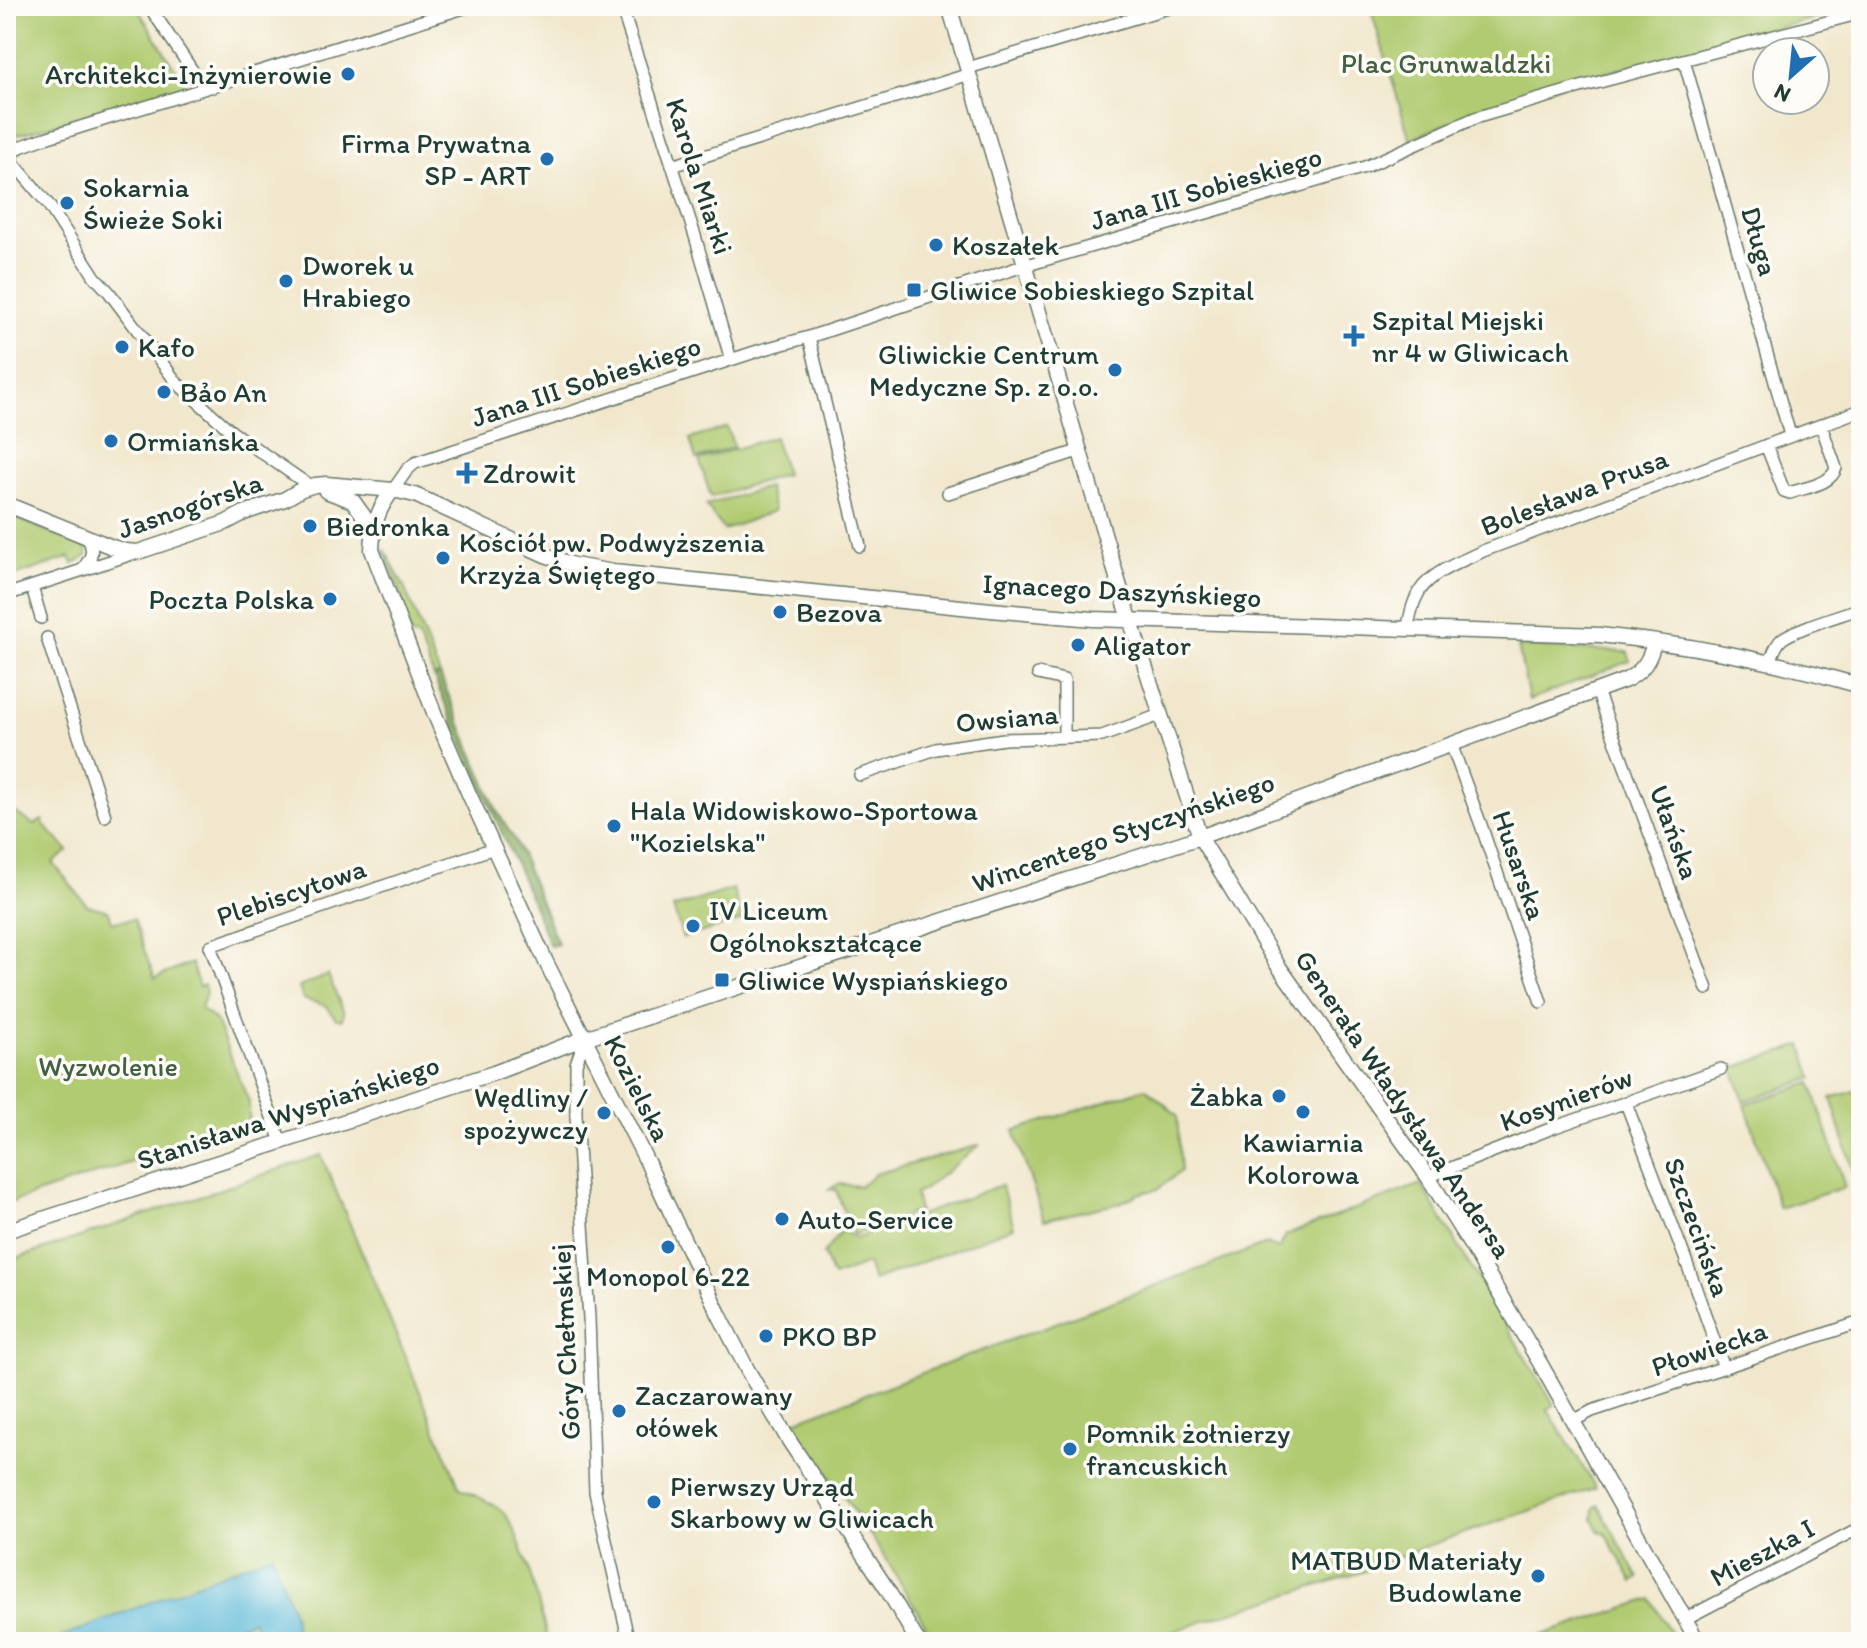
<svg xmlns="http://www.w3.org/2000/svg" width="1867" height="1648" viewBox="0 0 1867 1648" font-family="Itim,sans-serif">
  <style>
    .green { fill: #b0cb71; stroke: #688452; stroke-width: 2 }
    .forest { fill: #8caf63; stroke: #56764c; stroke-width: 2 }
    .water { fill: #59b8d8; stroke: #3c7a86; stroke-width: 2 }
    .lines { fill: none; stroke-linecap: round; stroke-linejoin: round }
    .minor-casing { stroke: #687869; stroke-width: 14 }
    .tertiary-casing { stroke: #687869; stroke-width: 17 }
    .minor { stroke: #fff; stroke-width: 11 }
    .tertiary { stroke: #fff; stroke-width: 14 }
    .poi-dot { fill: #1f6fb2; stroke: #fdfcf7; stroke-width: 3 }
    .labels { text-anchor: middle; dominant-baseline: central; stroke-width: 7; stroke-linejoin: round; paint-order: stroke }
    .park-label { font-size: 28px; fill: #436043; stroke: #fdfcf7 }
    .poi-label { font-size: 28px; fill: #1f3d34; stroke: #fdfcf7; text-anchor: start }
    .street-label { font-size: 28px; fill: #1f3d34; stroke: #fdfcf7 }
  </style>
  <rect width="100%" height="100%" fill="#fdfcf7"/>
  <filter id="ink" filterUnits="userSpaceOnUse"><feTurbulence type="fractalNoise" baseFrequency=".0125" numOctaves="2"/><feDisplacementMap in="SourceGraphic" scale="16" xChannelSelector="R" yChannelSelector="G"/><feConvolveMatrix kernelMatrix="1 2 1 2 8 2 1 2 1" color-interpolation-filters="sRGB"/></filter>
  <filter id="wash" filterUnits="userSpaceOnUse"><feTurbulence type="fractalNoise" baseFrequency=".006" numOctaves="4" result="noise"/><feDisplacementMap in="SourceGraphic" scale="32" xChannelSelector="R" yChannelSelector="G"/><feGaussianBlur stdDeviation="1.8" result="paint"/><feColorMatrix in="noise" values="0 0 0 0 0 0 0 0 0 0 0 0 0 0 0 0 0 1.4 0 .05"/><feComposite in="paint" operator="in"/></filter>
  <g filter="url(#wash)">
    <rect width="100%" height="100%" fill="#f1e7cc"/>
    <path class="green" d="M 6,6 L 136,6 L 186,86 L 179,92 L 16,135 L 6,122 Z
      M 1370,6 L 1861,6 L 1576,80 L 1461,117 L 1410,140 Z
      M 727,427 L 734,447 L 696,459 L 690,439 Z
      M 774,437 L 786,474 L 711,497 L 699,460 Z
      M 768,487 L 774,511 L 724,530 L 706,505 Z
      M 6,514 L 85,547 L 87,551 L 87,556 L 73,564 L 70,557 L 6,579 Z
      M 385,550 L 404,587 L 440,675 L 434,677 L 418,637 L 412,636 L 409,631 L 401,594 L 384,551 Z
      M 1518,646 L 1628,652 L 1630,661 L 1529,700 Z
      M 6,806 L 34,825 L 42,820 L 44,825 L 68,851 L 53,863 L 87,905 L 109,911 L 112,922 L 134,919 L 148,961 L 155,978 L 191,963 L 199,987 L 204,985 L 206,993 L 201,1009 L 216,1021 L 249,1102 L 249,1120 L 246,1124 L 6,1204 Z
      M 733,889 L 742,920 L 683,938 L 673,908 Z
      M 328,975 L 344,1013 L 342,1019 L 336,1019 L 327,1006 L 303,999 L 299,987 Z
      M 1802,1045 L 1813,1078 L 1744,1101 L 1733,1068 Z
      M 1811,1083 L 1845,1187 L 1779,1208 L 1745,1104 Z
      M 1146,1088 L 1177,1115 L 1181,1171 L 1158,1189 L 1138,1194 L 1120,1203 L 1044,1220 L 1014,1131 Z
      M 1861,1089 L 1861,1188 L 1859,1189 L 1831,1098 Z
      M 980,1145 L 926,1188 L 915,1194 L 919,1211 L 853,1235 L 836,1190 L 829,1189 L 839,1184 L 860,1186 L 875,1174 Z
      M 321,1155 L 460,1488 C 473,1495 488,1500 499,1508 C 521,1525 541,1613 548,1642 L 6,1642 L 6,1262 Z
      M 1421,1184 L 1554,1405 L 1547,1409 L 1596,1488 L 1433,1544 L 1365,1571 L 1225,1614 L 1142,1642 L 935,1642 C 892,1565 844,1491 789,1423 L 1266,1244 L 1279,1249 L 1286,1235 Z
      M 1001,1185 L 1014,1227 L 873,1281 L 867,1264 L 833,1277 L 823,1254 L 842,1230 L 855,1239 Z
      M 1598,1505 L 1639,1578 L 1633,1582 L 1605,1533 L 1600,1532 L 1593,1519 L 1594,1508 Z
      M 1651,1599 L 1676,1642 L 1521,1642 Z"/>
    <path class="forest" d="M 440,675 L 497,811 L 516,842 L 558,944 L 550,946 C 514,855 471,767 434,677 Z"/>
    <path class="water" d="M 272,1554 L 293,1613 L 298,1642 L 247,1642 L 259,1637 L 253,1620 L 197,1642 L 58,1642 L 57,1639 Z"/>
  </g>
  <g filter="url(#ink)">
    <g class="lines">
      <defs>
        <path id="minor" d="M 149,6 L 196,76 L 203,84 L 212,87
          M 621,6 L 695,236 L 731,360
          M 1684,60 L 1790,435
          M 968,68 L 1175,6
          M 6,154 L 48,204 L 95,277 L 109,292 L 177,383 L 232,432 L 310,486
          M 9,157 L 20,147 L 42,139 L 470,6
          M 672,166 L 970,74
          M 809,337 L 860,546
          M 1766,445 L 1784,491 L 1790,493 C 1806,487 1831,485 1836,468 L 1821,425
          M 393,490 L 407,470 L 415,463 L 761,350 L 809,337 L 1017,268 L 1365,167 L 1475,118 L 1577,88 L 1861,13
          M 948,493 L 1081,450
          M 82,570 C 91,558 95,552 88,538
          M 32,587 L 41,618
          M 6,595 L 135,553
          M 1407,629 C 1410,619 1411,607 1416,598 C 1426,573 1461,562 1483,551 L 1861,410
          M 47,638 L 105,816
          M 1770,662 C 1773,655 1775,645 1782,639 C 1796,628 1842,615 1861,608
          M 1038,674 L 1064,680 L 1064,737
          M 1597,691 L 1707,989
          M 1451,744 L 1481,825 L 1541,1002
          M 860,775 L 936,749 L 1004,739 L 1102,736 L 1160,715
          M 585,1038 L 576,1064 L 576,1115 L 589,1318 L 595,1492 L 629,1642
          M 1626,1103 L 1685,1258 L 1724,1368
          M 281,1142 L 210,946 L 494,848
          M 1428,1177 L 1555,1127 L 1721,1069
          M 1573,1421 L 1592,1411 L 1861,1322
          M 1685,1619 L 1861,1527"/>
        <path id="tertiary" d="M 949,6 L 1121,591 L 1200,837 L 1277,964 L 1428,1177 L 1472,1247 L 1540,1363 L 1698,1642
          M 393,490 C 377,510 373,526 372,550 L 435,715 L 469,794 L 546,962 L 647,1162 L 720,1316 L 748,1371 L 788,1439 L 887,1589 L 918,1642
          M 326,491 L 353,501 L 373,529
          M 6,504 L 112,547 L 126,551 L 138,552 L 225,523 L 244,513 L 285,499 L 302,489 L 315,485 L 326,484 L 393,490 L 415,495 L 545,555 L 574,565 L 613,572 L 991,610 L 1093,619 L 1600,635 C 1688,644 1776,661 1861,686
          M 6,1231 L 494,1073 L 585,1038 L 729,990 L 1200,837 L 1626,680 C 1643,671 1650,660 1654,642"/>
      </defs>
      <use href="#minor" class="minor-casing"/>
      <use href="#tertiary" class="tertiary-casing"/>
      <use href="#minor" class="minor"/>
      <use href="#tertiary" class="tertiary"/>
    </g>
  </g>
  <g class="poi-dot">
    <circle cx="348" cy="74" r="8"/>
    <circle cx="547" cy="159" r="8"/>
    <circle cx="67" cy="203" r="8"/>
    <circle cx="936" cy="245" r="8"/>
    <circle cx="286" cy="281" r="8"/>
    <rect x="906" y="282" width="16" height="16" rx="4"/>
    <path d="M1350 324h8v8h8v8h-8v8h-8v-8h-8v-8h8z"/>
    <circle cx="122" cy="347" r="8"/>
    <circle cx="1115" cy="370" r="8"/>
    <circle cx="164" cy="392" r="8"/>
    <circle cx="111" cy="441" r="8"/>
    <path d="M463 461h8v8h8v8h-8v8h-8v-8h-8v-8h8z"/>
    <circle cx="310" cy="526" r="8"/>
    <circle cx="443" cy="558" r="8"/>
    <circle cx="330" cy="599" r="8"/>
    <circle cx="780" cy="612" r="8"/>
    <circle cx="1078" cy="645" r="8"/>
    <circle cx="614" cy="826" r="8"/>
    <circle cx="693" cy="926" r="8"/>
    <rect x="714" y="972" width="16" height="16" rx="4"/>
    <circle cx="1279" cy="1096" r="8"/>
    <circle cx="1303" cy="1112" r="8"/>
    <circle cx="604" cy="1113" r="8"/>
    <circle cx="782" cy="1219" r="8"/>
    <circle cx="668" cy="1247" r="8"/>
    <circle cx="766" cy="1336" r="8"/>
    <circle cx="619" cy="1411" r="8"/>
    <circle cx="1070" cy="1449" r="8"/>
    <circle cx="654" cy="1502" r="8"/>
    <circle cx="1538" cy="1576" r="8"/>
  </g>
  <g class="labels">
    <g class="park-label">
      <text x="1446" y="63">Plac Grunwaldzki</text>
      <text x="108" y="1066">Wyzwolenie</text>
    </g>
    <g class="poi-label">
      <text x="332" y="74" text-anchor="end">Architekci-Inżynierowie</text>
      <text x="531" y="143" text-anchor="end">Firma Prywatna<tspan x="531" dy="32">SP - ART</tspan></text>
      <text x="83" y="187">Sokarnia<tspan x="83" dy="32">Świeże Soki</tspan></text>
      <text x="952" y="245">Koszałek</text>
      <text x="302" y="265">Dworek u<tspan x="302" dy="32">Hrabiego</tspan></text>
      <text x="930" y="290">Gliwice Sobieskiego Szpital</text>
      <text x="1372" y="320">Szpital Miejski<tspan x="1372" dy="32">nr 4 w Gliwicach</tspan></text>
      <text x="138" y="347">Kafo</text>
      <text x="1099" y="354" text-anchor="end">Gliwickie Centrum<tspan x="1099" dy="32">Medyczne Sp. z o.o.</tspan></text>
      <text x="180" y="392">Bảo An</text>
      <text x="127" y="441">Ormiańska</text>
      <text x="483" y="473">Zdrowit</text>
      <text x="326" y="526">Biedronka</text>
      <text x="459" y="542">Kościół pw. Podwyższenia<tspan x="459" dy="32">Krzyża Świętego</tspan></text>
      <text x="314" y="599" text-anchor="end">Poczta Polska</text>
      <text x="796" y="612">Bezova</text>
      <text x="1094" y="645">Aligator</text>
      <text x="630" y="810">Hala Widowiskowo-Sportowa<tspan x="630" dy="32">"Kozielska"</tspan></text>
      <text x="709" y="910">IV Liceum<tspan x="709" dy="32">Ogólnokształcące</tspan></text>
      <text x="738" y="980">Gliwice Wyspiańskiego</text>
      <text x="1263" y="1096" text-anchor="end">Żabka</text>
      <text x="588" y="1097" text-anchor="end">Wędliny /<tspan x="588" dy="32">spożywczy</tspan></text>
      <text x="1303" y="1142" text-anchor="middle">Kawiarnia<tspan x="1303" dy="32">Kolorowa</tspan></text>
      <text x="798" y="1219">Auto-Service</text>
      <text x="668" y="1276" text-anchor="middle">Monopol 6-22</text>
      <text x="782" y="1336">PKO BP</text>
      <text x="635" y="1395">Zaczarowany<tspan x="635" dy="32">ołówek</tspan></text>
      <text x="1086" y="1433">Pomnik żołnierzy<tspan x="1086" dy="32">francuskich</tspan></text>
      <text x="670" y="1486">Pierwszy Urząd<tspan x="670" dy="32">Skarbowy w Gliwicach</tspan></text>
      <text x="1522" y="1560" text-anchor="end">MATBUD Materiały<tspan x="1522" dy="32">Budowlane</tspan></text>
    </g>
    <g class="street-label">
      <text transform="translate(700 176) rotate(72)">Karola Miarki</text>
      <text transform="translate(1206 188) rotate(-16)">Jana III Sobieskiego</text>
      <text transform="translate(1760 241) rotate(74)">Długa</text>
      <text transform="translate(586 381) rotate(-18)">Jana III Sobieskiego</text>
      <text transform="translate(1574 492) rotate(-21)">Bolesława Prusa</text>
      <text transform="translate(190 505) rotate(-19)">Jasnogórska</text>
      <text transform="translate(1122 590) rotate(3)">Ignacego Daszyńskiego</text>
      <text transform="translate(1007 718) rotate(-5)">Owsiana</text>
      <text transform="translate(1123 832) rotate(-19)">Wincentego Styczyńskiego</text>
      <text transform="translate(1675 832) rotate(70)">Ułańska</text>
      <text transform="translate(1520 865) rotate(71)">Husarska</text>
      <text transform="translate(291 892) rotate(-19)">Plebiscytowa</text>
      <text transform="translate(638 1088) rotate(63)">Kozielska</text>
      <text transform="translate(1566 1099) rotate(-20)">Kosynierów</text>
      <text transform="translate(1404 1104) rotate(56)">Generała Władysława Andersa</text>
      <text transform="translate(288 1112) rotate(-18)">Stanisława Wyspiańskiego</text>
      <text transform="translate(1698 1227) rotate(70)">Szczecińska</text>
      <text transform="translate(565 1342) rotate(-93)">Góry Chełmskiej</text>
      <text transform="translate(1709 1348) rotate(-19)">Płowiecka</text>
      <text transform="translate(1762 1552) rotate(-28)">Mieszka I</text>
    </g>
  </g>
  <rect width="1867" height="1648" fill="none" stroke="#fdfcf7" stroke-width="32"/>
  <g transform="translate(1791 76) rotate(207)"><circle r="38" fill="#fdfcf7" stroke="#a4b0a9" stroke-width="2"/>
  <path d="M0-6L14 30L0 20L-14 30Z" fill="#1f6fb2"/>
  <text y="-12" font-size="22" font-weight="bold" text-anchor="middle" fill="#1f3d34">N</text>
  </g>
</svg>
